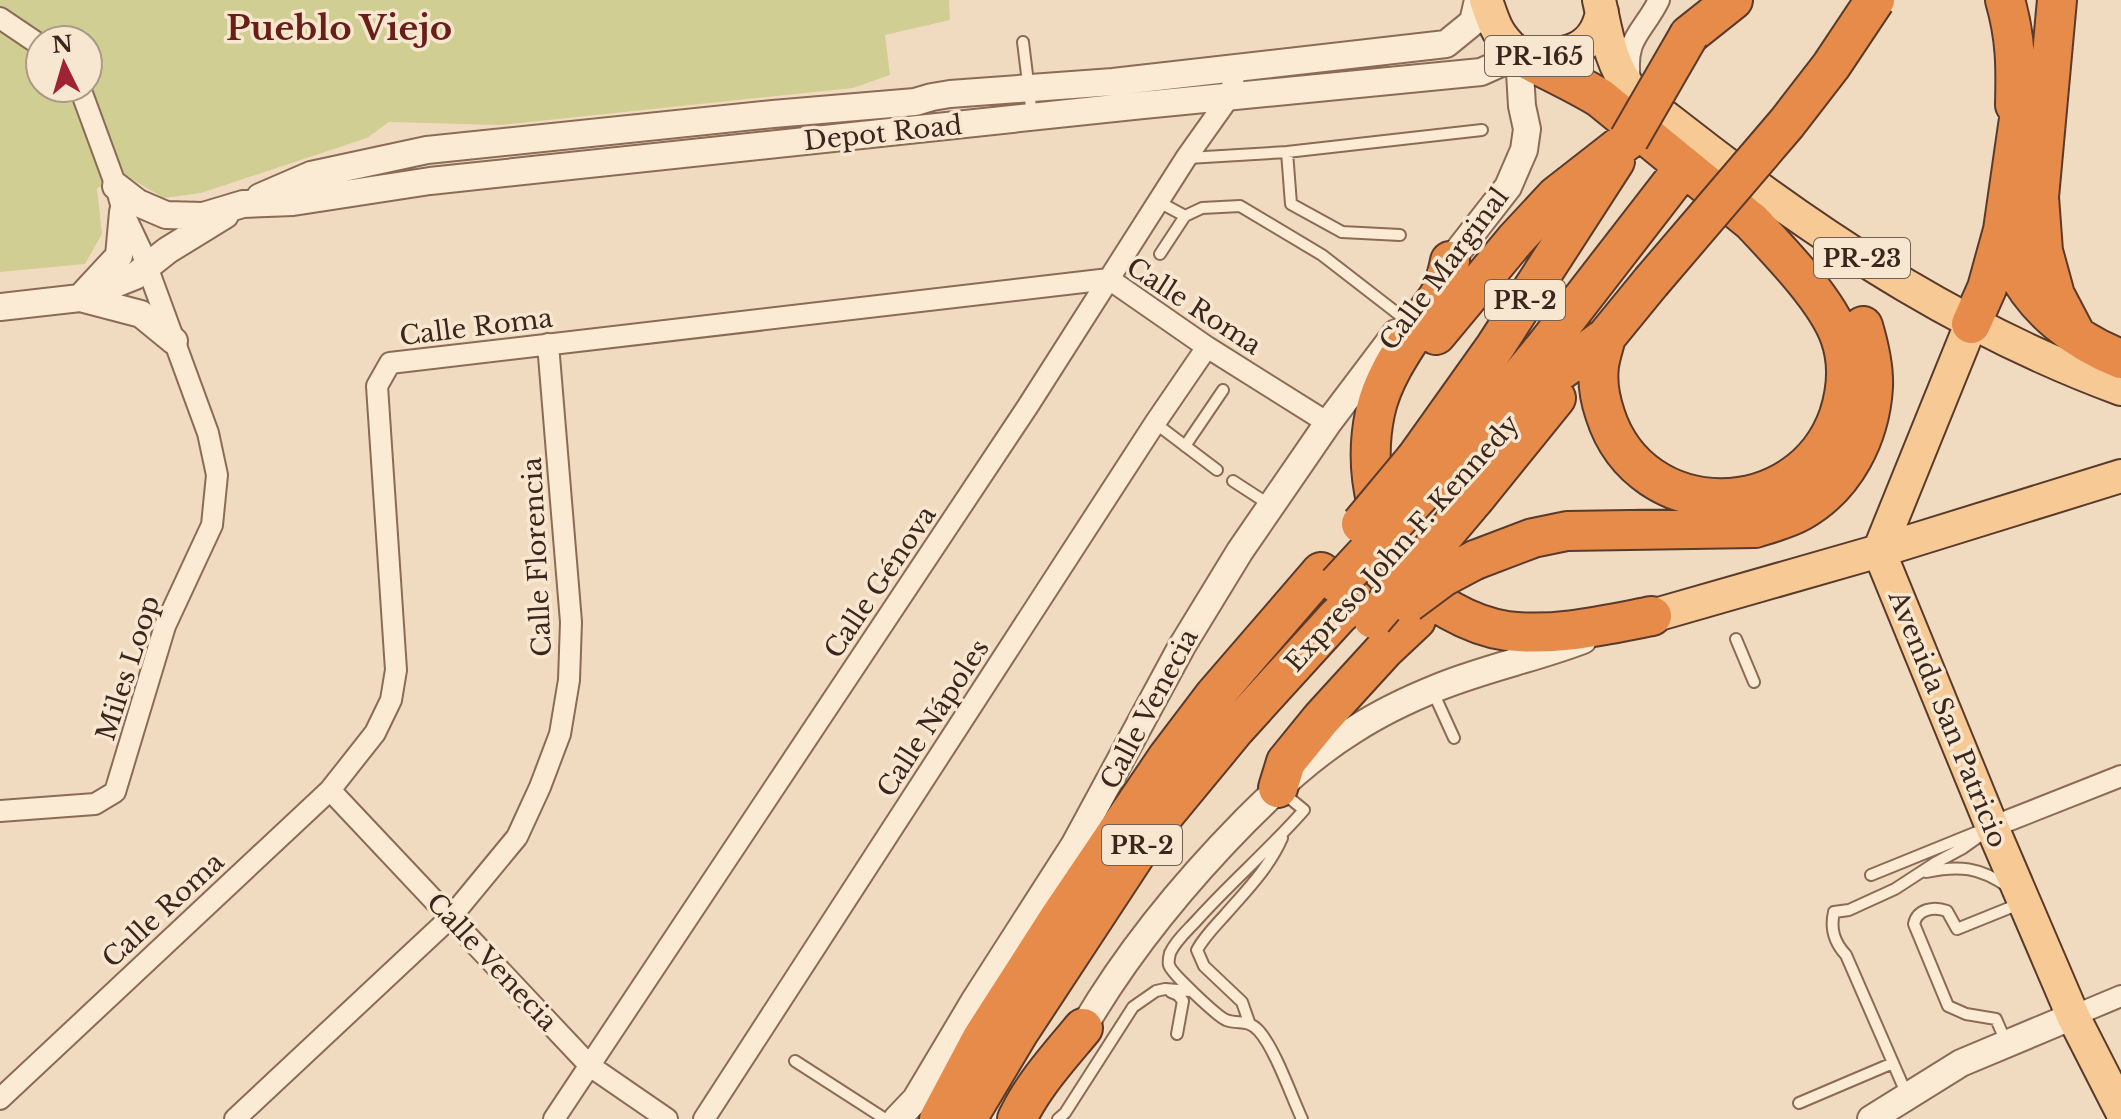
<svg xmlns="http://www.w3.org/2000/svg" width="2121" height="1119" viewBox="0 0 2121 1119" font-family="'Libre Baskerville',serif">
  <style>
    .grass { fill: #d0ce93; fill-rule: evenodd }
    .lines { fill: none; stroke-linecap: round; stroke-linejoin: round }
    .service-casing { stroke: #8b6b56; stroke-width: 14 }
    .minor-casing { stroke: #8b6b56; stroke-width: 24 }
    .tertiary-casing { stroke: #8b6b56; stroke-width: 30 }
    .primary-casing { stroke: #593a2b; stroke-width: 36 }
    .motorway-casing { stroke: #593a2b; stroke-width: 42 }
    .service { stroke: #fbead4; stroke-width: 10 }
    .minor { stroke: #fbead4; stroke-width: 20 }
    .tertiary { stroke: #fbead4; stroke-width: 26 }
    .primary { stroke: #f7ca95; stroke-width: 32 }
    .motorway { stroke: #e78b4a; stroke-width: 38 }
    .motorway-bridge-casing { stroke: #593a2b; stroke-width: 42; stroke-linecap: butt }
    .motorway-bridge { stroke: #e78b4a; stroke-width: 38 }
    .labels { text-anchor: middle; dominant-baseline: central; stroke-width: 7; stroke-linejoin: round; paint-order: stroke }
    .shield { fill: #f8e7d0; stroke: #736052; stroke-width: 2 }
    .shield-label { font-size: 24px; font-weight: bold; fill: #3a261c }
    .street-label { font-size: 26px; fill: #3a261c; stroke: #f8e7d0 }
    .district-label { font-size: 34px; font-weight: bold; fill: #6a1e18; stroke: #f8e7d0 }
  </style>
  <rect width="100%" height="100%" fill="#f1dbc0"/>
  <path class="grass" d="M 0,0 L 949,0 L 950,20 L 885,35 L 890,75 L 853,88 L 500,125 L 389,122 L 367,138 L 201,193 L 164,198 L 128,177 L 97,188 L 102,234 L 85,264 L 0,272 ZM 40,40 L 88,40 L 88,88 L 40,88 Z"/>
  <g class="lines">
    <defs>
      <path id="service" d="M 1023,42 L 1032,115
        M 1287,152 L 1291,204 L 1342,232 L 1400,235
        M 1188,158 L 1287,152 L 1482,130
        M 1159,202 L 1185,216
        M 1160,254 L 1185,216 L 1202,208 L 1240,206 L 1322,255 L 1406,320
        M 1155,423 L 1217,470
        M 1185,446 L 1223,390
        M 1233,481 L 1270,505
        M 1736,639 L 1754,682
        M 1433,692 L 1454,738
        M 1282,792 L 1304,810 C 1270,849 1231,882 1197,920 C 1188,930 1176,940 1170,953 C 1169,957 1168,961 1169,965 C 1171,973 1217,1016 1226,1020 C 1239,1025 1247,1018 1259,1031 C 1275,1049 1291,1095 1302,1119
        M 1926,872 C 1959,865 1980,867 2008,887
        M 1871,875 L 1982,830
        M 1171,992 L 1178,995 L 1183,1001 L 1177,1034
        M 1249,1022 L 1242,1002 L 1204,966 L 1197,950 C 1204,937 1215,926 1225,915 C 1246,891 1269,868 1282,838
        M 2006,1042 L 1996,1019 L 1966,1014 L 1948,1006 L 1914,924 C 1917,909 1934,906 1947,911 L 1957,929 L 2019,904
        M 795,1061 L 885,1119
        M 1907,1095 L 1846,955 C 1834,942 1830,929 1834,912 L 1849,910 L 1895,889 L 1935,863 L 1963,848 L 1987,831
        M 1799,1103 L 1893,1063
        M 1058,1119 L 1065,1113 L 1133,1007 L 1156,991 L 1165,989 L 1191,991"/>
      <path id="minor" d="M 0,18 L 40,45
        M 1630,80 C 1624,37 1643,33 1659,0
        M 330,790 L 590,1066 L 667,1119
        M 0,811 L 95,804 L 115,792 L 165,626 L 212,525 L 217,475 L 208,433 L 141,250 L 123,212 L 116,186 L 80,88
        M 1992,827 L 2121,776
        M 2073,1016 L 2121,996
        M 0,1099 L 330,790 L 375,733 L 391,700 L 396,670 L 377,386 L 390,363 L 1109,279 L 1207,347 L 1328,423
        M 235,1119 L 451,917 L 517,837 L 540,787 L 560,734 L 569,680 L 571,622 L 548,344
        M 554,1119 L 1028,406 L 1186,158 L 1230,96 L 1236,67
        M 704,1119 L 1155,423 L 1207,347"/>
      <path id="tertiary" d="M 116,186 L 138,203 L 166,215 L 203,216 L 243,204 L 293,202 L 430,181 L 1143,105 L 1481,72 L 1519,55 L 1522,106 L 1527,129 L 1524,150 L 1508,187 L 1441,273
        M 260,197 L 311,175 L 427,150 L 773,114 L 915,102 L 932,97 L 950,94 L 1113,82 L 1446,44 L 1473,22 L 1478,0
        M 123,212 L 119,256 L 80,298 L 141,314 L 174,341
        M 0,307 L 80,298 L 135,276 L 168,250 L 225,215
        M 1075,1042 C 1120,961 1180,887 1245,821 C 1278,788 1312,756 1352,731 C 1378,714 1409,699 1439,687 C 1486,668 1536,658 1583,640
        M 897,1119 L 916,1099 L 975,1000 L 1075,844 L 1182,646 L 1240,551 L 1328,423 L 1396,333
        M 1871,1119 L 1961,1063 L 2073,1016"/>
      <path id="primary" d="M 1486,0 C 1495,27 1497,35 1519,55 C 1556,57 1594,56 1602,12
        M 1599,0 C 1606,31 1610,64 1631,90 C 1637,98 1647,103 1655,109 C 1673,123 1690,136 1708,150 C 1834,247 1971,334 2121,389
        M 1971,324 L 1879,551 L 1992,827 L 2073,1016 L 2121,1110
        M 1652,616 L 1879,551 L 2121,476"/>
      <path id="motorway" d="M 2005,0 C 2016,38 2016,66 2015,105
        M 2057,0 L 2039,197 L 2043,251 L 2055,295 L 2076,335
        M 1689,35 L 1733,0
        M 1519,55 C 1546,70 1574,82 1600,98 L 1752,222 C 1780,252 1827,300 1840,337 C 1849,362 1847,390 1839,415 C 1801,525 1641,527 1605,414 C 1600,399 1597,382 1599,366 C 1600,357 1604,346 1606,337
        M 2003,230 C 2006,242 2008,255 2014,266 C 2034,309 2077,342 2121,359
        M 1450,261 C 1448,270 1446,282 1442,290 C 1438,299 1430,307 1425,316 C 1406,345 1382,378 1375,413 C 1366,456 1371,497 1388,538 C 1392,549 1397,561 1404,571 C 1424,601 1472,626 1507,631 C 1555,637 1605,625 1652,616
        M 1971,324 L 1987,288 L 2003,230 L 2025,77
        M 1436,335 L 1516,239 L 1556,196 L 1629,139
        M 1519,411 L 1541,385 L 1606,337 L 1651,282
        M 1416,458 L 1495,347 L 1615,161
        M 1444,469 L 1544,348 L 1684,167
        M 1476,497 L 1556,398
        M 1475,560 L 1533,538 L 1567,531 L 1755,528 C 1771,523 1787,519 1801,511 C 1845,486 1870,437 1873,387 C 1874,367 1869,346 1863,326
        M 1278,788 L 1286,762 L 1321,719 L 1384,650 L 1416,620
        M 939,1119 L 982,1038 L 1057,921 L 1167,758 L 1214,696 L 1321,572
        M 967,1119 L 1019,1032 L 1151,831 L 1236,728 L 1337,617 L 1355,600
        M 1017,1119 C 1033,1085 1059,1057 1083,1028"/>
    </defs>
    <use href="#service" class="service-casing"/>
    <use href="#minor" class="minor-casing"/>
    <use href="#tertiary" class="tertiary-casing"/>
    <use href="#primary" class="primary-casing"/>
    <use href="#motorway" class="motorway-casing"/>
    <use href="#service" class="service"/>
    <use href="#minor" class="minor"/>
    <use href="#tertiary" class="tertiary"/>
    <use href="#primary" class="primary"/>
    <use href="#motorway" class="motorway"/>
    <defs>
      <path id="motorway-bridge" d="M 1629,139 L 1689,35
        M 1651,282 L 1787,123 L 1831,66 L 1875,0
        M 1361,524 L 1416,458
        M 1338,584 L 1444,469
        M 1408,603 L 1443,577 L 1475,560
        M 1373,619 L 1476,497"/>
    </defs>
    <use href="#motorway-bridge" class="motorway-bridge-casing"/>
    <use href="#motorway-bridge" class="motorway-bridge"/>
  </g>
  <g class="labels">
    <g class="shield">
      <rect x="1485" y="36" width="108" height="40" rx="6"/>
      <rect x="1814" y="238" width="96" height="40" rx="6"/>
      <rect x="1485" y="280" width="80" height="40" rx="6"/>
      <rect x="1102" y="825" width="80" height="40" rx="6"/>
    </g>
    <g class="shield-label">
      <text x="1539" y="56">PR-165</text>
      <text x="1862" y="258">PR-23</text>
      <text x="1525" y="300">PR-2</text>
      <text x="1142" y="845">PR-2</text>
    </g>
    <g class="street-label">
      <text transform="translate(883 133) rotate(-6)">Depot Road</text>
      <text transform="translate(1444 269) rotate(-53)">Calle Marginal</text>
      <text transform="translate(1194 306) rotate(33)">Calle Roma</text>
      <text transform="translate(476 327) rotate(-7)">Calle Roma</text>
      <text transform="translate(1402 543) rotate(-48)">Expreso John F. Kennedy</text>
      <text transform="translate(537 557) rotate(-93)">Calle Florencia</text>
      <text transform="translate(880 582) rotate(-56)">Calle Génova</text>
      <text transform="translate(128 668) rotate(-72)">Miles Loop</text>
      <text transform="translate(1149 709) rotate(-62)">Calle Venecia</text>
      <text transform="translate(933 718) rotate(-57)">Calle Nápoles</text>
      <text transform="translate(1948 719) rotate(68)">Avenida San Patricio</text>
      <text transform="translate(163 910) rotate(-43)">Calle Roma</text>
      <text transform="translate(492 962) rotate(47)">Calle Venecia</text>
    </g>
    <g class="district-label">
      <text x="339" y="28">Pueblo Viejo</text>
    </g>
  </g>
  <g transform="translate(64 64) rotate(355)"><circle r="38" fill="#f8e7d0" stroke="#ac9a88" stroke-width="2"/>
  <path d="M0-6L14 30L0 20L-14 30Z" fill="#9f2235"/>
  <text y="-12" font-size="22" font-weight="bold" text-anchor="middle" fill="#3a261c">N</text>
  </g>
</svg>
